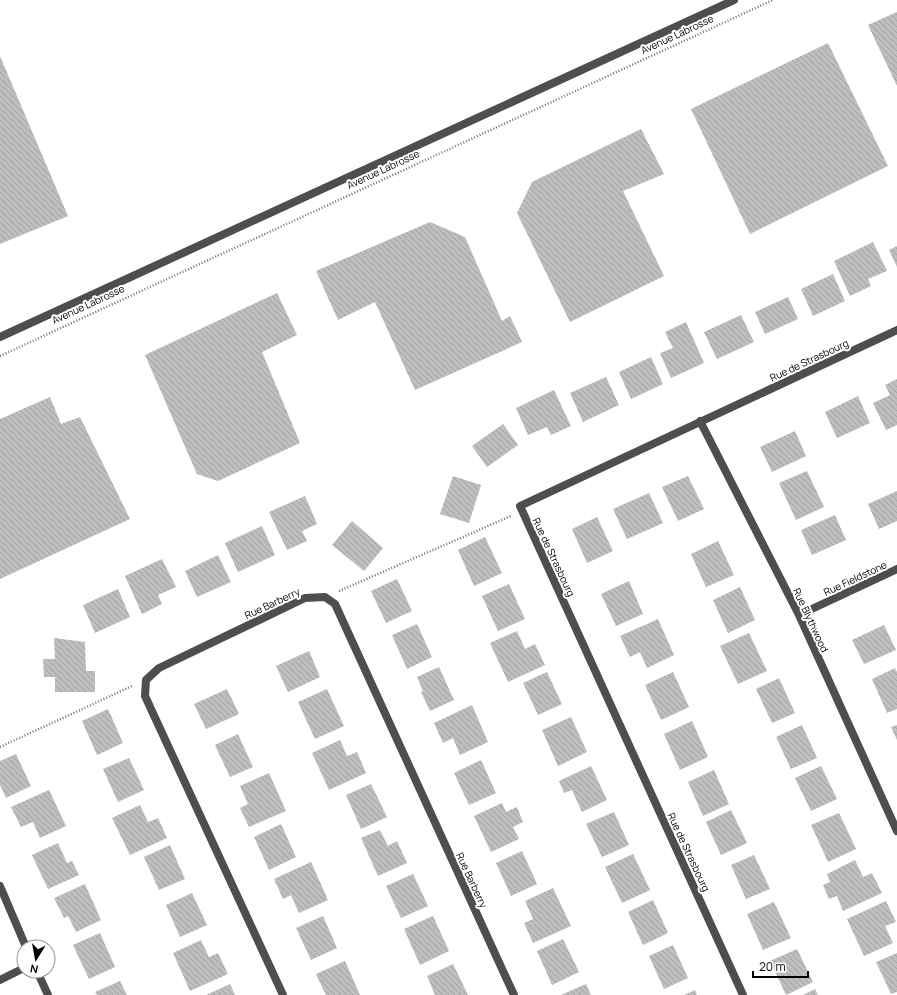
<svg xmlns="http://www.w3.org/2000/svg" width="897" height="995" viewBox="0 0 897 995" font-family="Manrope,sans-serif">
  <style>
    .building { fill: url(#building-back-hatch) }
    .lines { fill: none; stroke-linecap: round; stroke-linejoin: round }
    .path { stroke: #707070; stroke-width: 2.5; stroke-dasharray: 1 2; stroke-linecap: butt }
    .minor { stroke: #4e4e4e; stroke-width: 8 }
    .tertiary { stroke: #4e4e4e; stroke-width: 8 }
    .labels { text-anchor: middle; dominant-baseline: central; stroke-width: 4; stroke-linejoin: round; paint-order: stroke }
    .street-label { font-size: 10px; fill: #000; stroke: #fff }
  </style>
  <defs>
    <pattern id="building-back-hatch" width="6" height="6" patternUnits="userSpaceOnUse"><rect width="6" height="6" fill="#bebebe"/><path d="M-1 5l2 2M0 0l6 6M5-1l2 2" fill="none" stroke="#a2a2a2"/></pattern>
  </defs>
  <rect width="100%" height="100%" fill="#fff"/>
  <path class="building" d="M 897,12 L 897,86 L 868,25 Z
    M 828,43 L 888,166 L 750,234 L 691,109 Z
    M 0,56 L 68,216 L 0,244 Z
    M 641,129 L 664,174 L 623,191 L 664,276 L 570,322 L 517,213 L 532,182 Z
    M 430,222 L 465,237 L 502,321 L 510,316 L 522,342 L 415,390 L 375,302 L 338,320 L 316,271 Z
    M 873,242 L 887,271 L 868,279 L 871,286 L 850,296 L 834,261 Z
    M 897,246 L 897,267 L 889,250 Z
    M 833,274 L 845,301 L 813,316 L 801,289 Z
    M 277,293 L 297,335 L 262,352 L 300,443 L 218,481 L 197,474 L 145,355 Z
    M 788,297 L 798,319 L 765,334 L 755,312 Z
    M 741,315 L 754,342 L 717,359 L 704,332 Z
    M 686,322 L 704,363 L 671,378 L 660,353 L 673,348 L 665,332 Z
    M 651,357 L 663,384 L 631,399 L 619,372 Z
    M 606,377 L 619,405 L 583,422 L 570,393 Z
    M 897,379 L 897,425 L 886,430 L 873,403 L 890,395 L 885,385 Z
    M 554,390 L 571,426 L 551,435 L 547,427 L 528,435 L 516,408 Z
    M 858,396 L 870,423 L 837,438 L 825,412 Z
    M 50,397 L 61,424 L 80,417 L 130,519 L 0,579 L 0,419 Z
    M 503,424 L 518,445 L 487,467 L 472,446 Z
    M 795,431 L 806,456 L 772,472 L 760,447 Z
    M 807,471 L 824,507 L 796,520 L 779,483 Z
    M 453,476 L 481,485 L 469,523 L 440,514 Z
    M 688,476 L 704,509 L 678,521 L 662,487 Z
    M 897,491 L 897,521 L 879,529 L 868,504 Z
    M 649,493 L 663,523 L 627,539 L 613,509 Z
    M 305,496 L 317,524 L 302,531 L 307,541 L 287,550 L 269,512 Z
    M 835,515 L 846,540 L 812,555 L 801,530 Z
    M 597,517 L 613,551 L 587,563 L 572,529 Z
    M 352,521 L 383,548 L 364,571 L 332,545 Z
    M 262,526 L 275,555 L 238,572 L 225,543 Z
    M 485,537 L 502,573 L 474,586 L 458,550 Z
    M 718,541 L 734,575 L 706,587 L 691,554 Z
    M 218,555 L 231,582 L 197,597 L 185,571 Z
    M 162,559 L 176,587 L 158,595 L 162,604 L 142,614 L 125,576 Z
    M 397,579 L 412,611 L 386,623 L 371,591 Z
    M 629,581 L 643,614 L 616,626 L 601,594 Z
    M 509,584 L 525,619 L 498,631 L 482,596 Z
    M 740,587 L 755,620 L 728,633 L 713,600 Z
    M 118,589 L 130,617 L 95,633 L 83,605 Z
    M 658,619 L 674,655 L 647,668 L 640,652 L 630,657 L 620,636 Z
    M 417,624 L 432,657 L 407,669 L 392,635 Z
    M 884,625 L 896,650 L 864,664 L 852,640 Z
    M 517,631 L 525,649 L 535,644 L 545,665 L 508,682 L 490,643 Z
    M 749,633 L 767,671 L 738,684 L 720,646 Z
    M 54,638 L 85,642 L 86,671 L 95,671 L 95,692 L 55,692 L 55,677 L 44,677 L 43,659 L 55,659 Z
    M 309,651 L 320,677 L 288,692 L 276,666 Z
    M 439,667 L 454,700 L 430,711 L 421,692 L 423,691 L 417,677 Z
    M 895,668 L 897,672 L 897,709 L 887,713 L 872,679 Z
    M 547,672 L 562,704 L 538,715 L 523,683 Z
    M 673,672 L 689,707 L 661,720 L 645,685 Z
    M 779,678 L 795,713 L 772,723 L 756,689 Z
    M 227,689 L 239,714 L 206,729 L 194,704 Z
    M 327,689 L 344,726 L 315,739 L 298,702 Z
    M 472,705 L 488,742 L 460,755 L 453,738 L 443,743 L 434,723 Z
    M 108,709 L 123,743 L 97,755 L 82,721 Z
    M 571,717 L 587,752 L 558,766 L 542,730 Z
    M 692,721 L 708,757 L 680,770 L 664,734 Z
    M 802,725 L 817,758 L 791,769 L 776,737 Z
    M 897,725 L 897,740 L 891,727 Z
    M 238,734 L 253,767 L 230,777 L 215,745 Z
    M 340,740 L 347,756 L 357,752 L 366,773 L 329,790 L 312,753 Z
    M 16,754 L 31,786 L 6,798 L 0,785 L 0,761 Z
    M 129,758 L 144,790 L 118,802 L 103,769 Z
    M 481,760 L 496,793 L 469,805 L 454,773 Z
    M 591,766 L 607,800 L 582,812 L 572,790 L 564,793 L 559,781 Z
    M 821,766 L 837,799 L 811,811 L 795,778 Z
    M 714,770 L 729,804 L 703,816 L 688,782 Z
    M 269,773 L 286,811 L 249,827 L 240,808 L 248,804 L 240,786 Z
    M 371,784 L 387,817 L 361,829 L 346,795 Z
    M 49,790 L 66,826 L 40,838 L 33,822 L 21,827 L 11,807 Z
    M 502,803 L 506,812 L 517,807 L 523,822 L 513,827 L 519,839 L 491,852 L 474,816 Z
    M 140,805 L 148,822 L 158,818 L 167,838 L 130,855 L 112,818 Z
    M 731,810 L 747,843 L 721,855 L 706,822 Z
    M 614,812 L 629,845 L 602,857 L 586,824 Z
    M 839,813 L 856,849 L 828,862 L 811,825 Z
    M 281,824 L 296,857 L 269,870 L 254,837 Z
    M 380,830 L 388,846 L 397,841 L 407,863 L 378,876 L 361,838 Z
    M 58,843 L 67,863 L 72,861 L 79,875 L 48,889 L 32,855 Z
    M 170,845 L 185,879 L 159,890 L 144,857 Z
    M 522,851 L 537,884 L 511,896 L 496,863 Z
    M 633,854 L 650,890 L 622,903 L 605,867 Z
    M 754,855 L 770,889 L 746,899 L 731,865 Z
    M 855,860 L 863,877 L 872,873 L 882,893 L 843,911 L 837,896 L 829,899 L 823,885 L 830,882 L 827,874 Z
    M 311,862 L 328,900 L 299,913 L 291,895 L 283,899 L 274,879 Z
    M 413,874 L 428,906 L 401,918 L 386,886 Z
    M 85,884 L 101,920 L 76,932 L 68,916 L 64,918 L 54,898 Z
    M 553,888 L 571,926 L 533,943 L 524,923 L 533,919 L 525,901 Z
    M 192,893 L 207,925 L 180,937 L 166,905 Z
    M 653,900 L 668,933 L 643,945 L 628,912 Z
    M 886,901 L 896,922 L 885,926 L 893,943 L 864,956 L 847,919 Z
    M 774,902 L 791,938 L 763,950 L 747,914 Z
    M 323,916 L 337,948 L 311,960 L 296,928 Z
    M 433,916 L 449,951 L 420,965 L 404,929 Z
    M 100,933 L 115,967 L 89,979 L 73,945 Z
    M 563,939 L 579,972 L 552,985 L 537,951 Z
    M 201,940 L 209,957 L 218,953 L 228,974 L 190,991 L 173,953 Z
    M 673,945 L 688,978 L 664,989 L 649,956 Z
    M 797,949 L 813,982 L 786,995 L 770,961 Z
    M 897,953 L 897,992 L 891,994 L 876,962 Z
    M 345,961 L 360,995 L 326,995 L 316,974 Z
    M 453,964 L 468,995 L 435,995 L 427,976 Z
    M 120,981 L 127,995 L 97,995 L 95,992 Z
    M 230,984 L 235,995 L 206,995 Z
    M 586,984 L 591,995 L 561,995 Z
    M 815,989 L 818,995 L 803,995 Z
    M 695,990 L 697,995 L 684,995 Z"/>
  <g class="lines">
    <path class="path" d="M 0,356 L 773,0
      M 339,591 L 511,516
      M 0,747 L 132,686"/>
    <path class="minor" d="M 700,421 L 799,615 L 897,831
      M 799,615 L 897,569
      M 0,886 L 26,947
      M 37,971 L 48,995
      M 0,980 L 24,968
      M 283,995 L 145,696 L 146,680 L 159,668 L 305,598 L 325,597 L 335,604 L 514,995
      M 743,995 L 520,506 L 897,330"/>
    <path class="tertiary" d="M 0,337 L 734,0"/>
  </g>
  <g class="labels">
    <g class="street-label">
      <text transform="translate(677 34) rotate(-25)">Avenue Labrosse</text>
      <text transform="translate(383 169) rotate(-25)">Avenue Labrosse</text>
      <text transform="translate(88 304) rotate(-25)">Avenue Labrosse</text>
      <text transform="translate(809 360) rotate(-25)">Rue de Strasbourg</text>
      <text transform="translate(554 557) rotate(65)">Rue de Strasbourg</text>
      <text transform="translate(855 578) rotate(-25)">Rue Fieldstone</text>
      <text transform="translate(272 603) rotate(-25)">Rue Barberry</text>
      <text transform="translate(811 620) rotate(65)">Rue Blythwood</text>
      <text transform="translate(689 852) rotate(65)">Rue de Strasbourg</text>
      <text transform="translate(472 880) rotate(65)">Rue Barberry</text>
    </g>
  </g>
  <g transform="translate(36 959) rotate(191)"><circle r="19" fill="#ffffff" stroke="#999999"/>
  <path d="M0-3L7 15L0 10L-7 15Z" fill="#000000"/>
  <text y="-6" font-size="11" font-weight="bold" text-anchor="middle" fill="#000000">N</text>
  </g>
  <path d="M753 971v6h55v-6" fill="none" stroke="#000000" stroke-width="2"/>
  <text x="759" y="971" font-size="12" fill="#000000" stroke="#ffffff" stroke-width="3" paint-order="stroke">20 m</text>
</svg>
